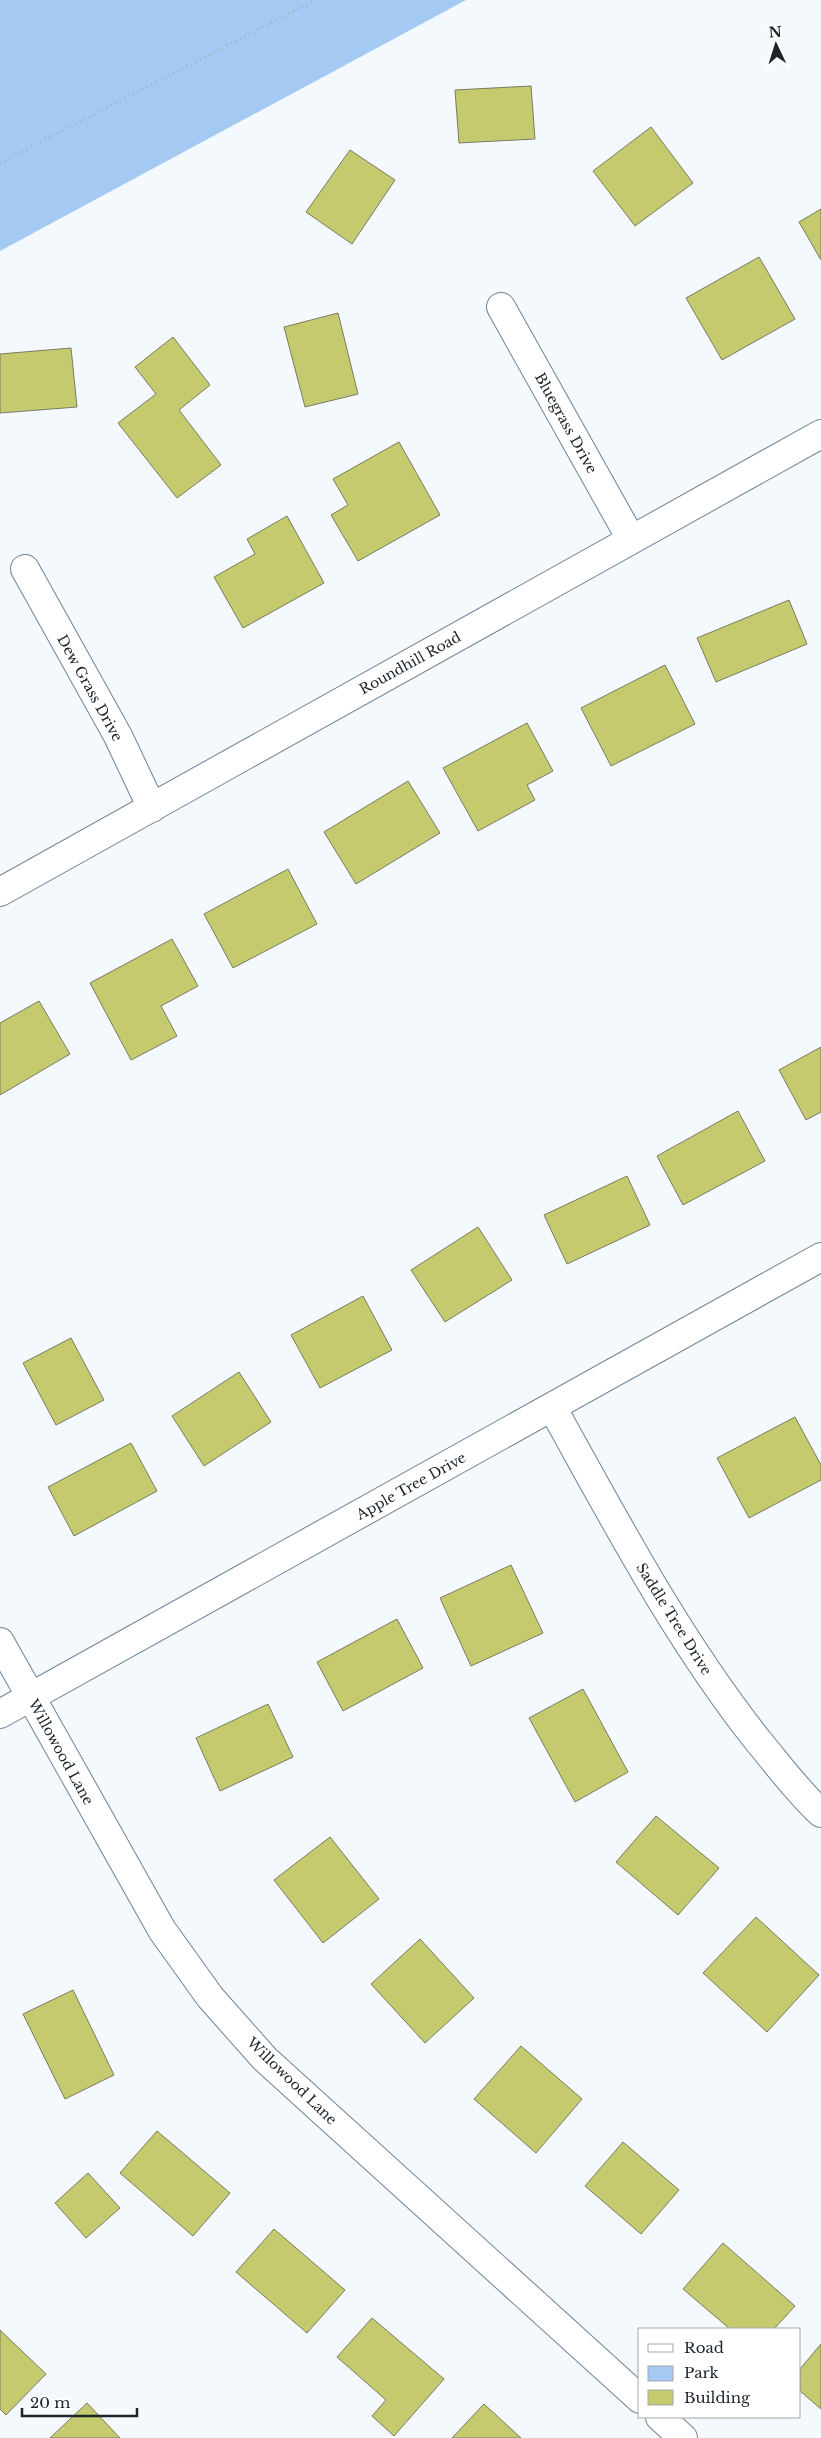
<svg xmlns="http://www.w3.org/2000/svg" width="821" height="2438" viewBox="0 0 821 2438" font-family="'Libre Baskerville',serif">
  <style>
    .green { fill: #a4caf4 }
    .building { fill: #c6ca6f; stroke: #797b61 }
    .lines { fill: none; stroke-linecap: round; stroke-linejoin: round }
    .street-casing { stroke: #708297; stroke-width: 30 }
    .path { stroke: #a9afb4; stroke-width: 3; stroke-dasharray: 1 4; stroke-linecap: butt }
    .street { stroke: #fff; stroke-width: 28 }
    .labels { text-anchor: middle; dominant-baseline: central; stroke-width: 5; stroke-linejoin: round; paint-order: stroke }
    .street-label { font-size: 14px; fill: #1c242c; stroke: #fff }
  </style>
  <rect width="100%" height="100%" fill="#f4f9fd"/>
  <path class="green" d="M 0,0 L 466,0 L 0,251 Z"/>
  <path class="building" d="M 531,86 L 535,139 L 459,143 L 455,90 Z
    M 651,127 L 693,183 L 635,226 L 593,171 Z
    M 350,150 L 395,180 L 352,244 L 306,212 Z
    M 821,209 L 821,260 L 799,222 Z
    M 759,257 L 795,319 L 722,360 L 686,298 Z
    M 338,313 L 358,394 L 305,407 L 284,327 Z
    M 173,337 L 210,385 L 179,410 L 221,465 L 177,498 L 118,423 L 156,394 L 135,367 Z
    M 71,348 L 77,407 L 0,413 L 0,354 Z
    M 399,442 L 440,515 L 358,561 L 331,515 L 348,505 L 333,479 Z
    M 287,516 L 324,583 L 243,628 L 214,577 L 255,554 L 247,539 Z
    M 789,600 L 807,644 L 716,682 L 697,638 Z
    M 665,665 L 695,724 L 611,766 L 581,708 Z
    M 527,723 L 553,771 L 527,785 L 535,800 L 478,831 L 443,768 Z
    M 408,781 L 440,833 L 356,884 L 324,832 Z
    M 288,869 L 317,924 L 233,968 L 204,914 Z
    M 172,939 L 198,986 L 161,1006 L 177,1036 L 131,1060 L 90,983 Z
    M 39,1001 L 70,1054 L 0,1095 L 0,1023 Z
    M 821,1047 L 821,1112 L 806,1120 L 779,1070 Z
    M 738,1111 L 765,1161 L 683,1205 L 657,1156 Z
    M 627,1176 L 650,1225 L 567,1264 L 544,1215 Z
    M 478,1227 L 512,1280 L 445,1322 L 411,1270 Z
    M 363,1296 L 392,1350 L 320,1388 L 291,1335 Z
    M 71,1338 L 104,1400 L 56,1425 L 23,1363 Z
    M 239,1372 L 271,1422 L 204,1466 L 172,1416 Z
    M 795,1417 L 821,1465 L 821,1480 L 749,1518 L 717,1458 Z
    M 131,1443 L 157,1491 L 74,1536 L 48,1487 Z
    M 511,1565 L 543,1633 L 471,1666 L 440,1598 Z
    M 397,1619 L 423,1668 L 343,1711 L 317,1662 Z
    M 583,1689 L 628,1772 L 575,1802 L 529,1718 Z
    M 268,1704 L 293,1757 L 220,1791 L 196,1738 Z
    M 656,1816 L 719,1868 L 678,1915 L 616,1862 Z
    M 330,1837 L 379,1899 L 323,1943 L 274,1880 Z
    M 756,1917 L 819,1975 L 767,2032 L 703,1973 Z
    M 420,1939 L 474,1998 L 425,2043 L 371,1984 Z
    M 73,1990 L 114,2075 L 65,2099 L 23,2014 Z
    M 521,2046 L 582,2099 L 536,2153 L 474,2099 Z
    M 157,2131 L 230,2193 L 193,2236 L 120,2173 Z
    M 623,2142 L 679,2190 L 641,2234 L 585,2186 Z
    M 88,2173 L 120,2208 L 86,2238 L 55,2203 Z
    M 274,2229 L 345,2290 L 307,2333 L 236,2272 Z
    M 723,2243 L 795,2306 L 774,2329 L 730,2329 L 683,2289 Z
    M 372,2318 L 444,2379 L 394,2436 L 372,2416 L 386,2400 L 337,2357 Z
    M 0,2330 L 46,2374 L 6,2415 L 0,2409 Z
    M 821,2344 L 821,2409 L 800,2391 L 800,2369 Z
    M 87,2403 L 120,2438 L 50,2438 Z
    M 484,2404 L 521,2438 L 452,2438 Z"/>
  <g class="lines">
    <defs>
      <path id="street" d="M 501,307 L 631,539
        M 25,569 L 118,736 L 152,808
        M 0,892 L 821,434
        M 552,1407 C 616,1522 677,1639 759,1742 C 779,1766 798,1792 821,1813
        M 0,1642 L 162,1930 L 210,1997 L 265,2059 L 640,2399
        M 0,1714 L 821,1257
        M 660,2417 L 683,2438"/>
    </defs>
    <use href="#street" class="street-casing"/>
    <path class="path" d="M 0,163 L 315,0"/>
    <use href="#street" class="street"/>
  </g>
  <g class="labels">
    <g class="street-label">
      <text transform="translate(566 423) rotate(61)">Bluegrass Drive</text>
      <text transform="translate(410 663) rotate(-29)">Roundhill Road</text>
      <text transform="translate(90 688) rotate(61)">Dew Grass Drive</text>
      <text transform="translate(411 1486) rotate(-29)">Apple Tree Drive</text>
      <text transform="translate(674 1619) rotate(58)">Saddle Tree Drive</text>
      <text transform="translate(61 1752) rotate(61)">Willowood Lane</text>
      <text transform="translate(292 2081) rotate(44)">Willowood Lane</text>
    </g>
  </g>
  <rect x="638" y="2328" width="162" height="90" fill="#ffffff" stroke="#a4a7ab"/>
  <rect x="648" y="2344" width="25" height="8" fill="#ffffff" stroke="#a4a7ab"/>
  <text x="684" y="2353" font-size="15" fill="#1c242c">Road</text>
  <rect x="648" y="2366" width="25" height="15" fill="#a4caf4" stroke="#a4a7ab"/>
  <text x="684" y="2378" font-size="15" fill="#1c242c">Park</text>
  <rect x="648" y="2390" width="25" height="15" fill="#c6ca6f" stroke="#a4a7ab"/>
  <text x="684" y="2403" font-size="15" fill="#1c242c">Building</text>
  <g transform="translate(776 45) rotate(356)" stroke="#ffffff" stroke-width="4" paint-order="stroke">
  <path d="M0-4L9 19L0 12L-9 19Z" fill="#1c242c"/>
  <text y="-8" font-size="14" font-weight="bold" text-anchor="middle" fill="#1c242c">N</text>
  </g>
  <path d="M22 2408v8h115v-8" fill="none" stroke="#1c242c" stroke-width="2.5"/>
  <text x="30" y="2408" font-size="15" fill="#1c242c" stroke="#ffffff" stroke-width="4" paint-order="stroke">20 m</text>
</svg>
